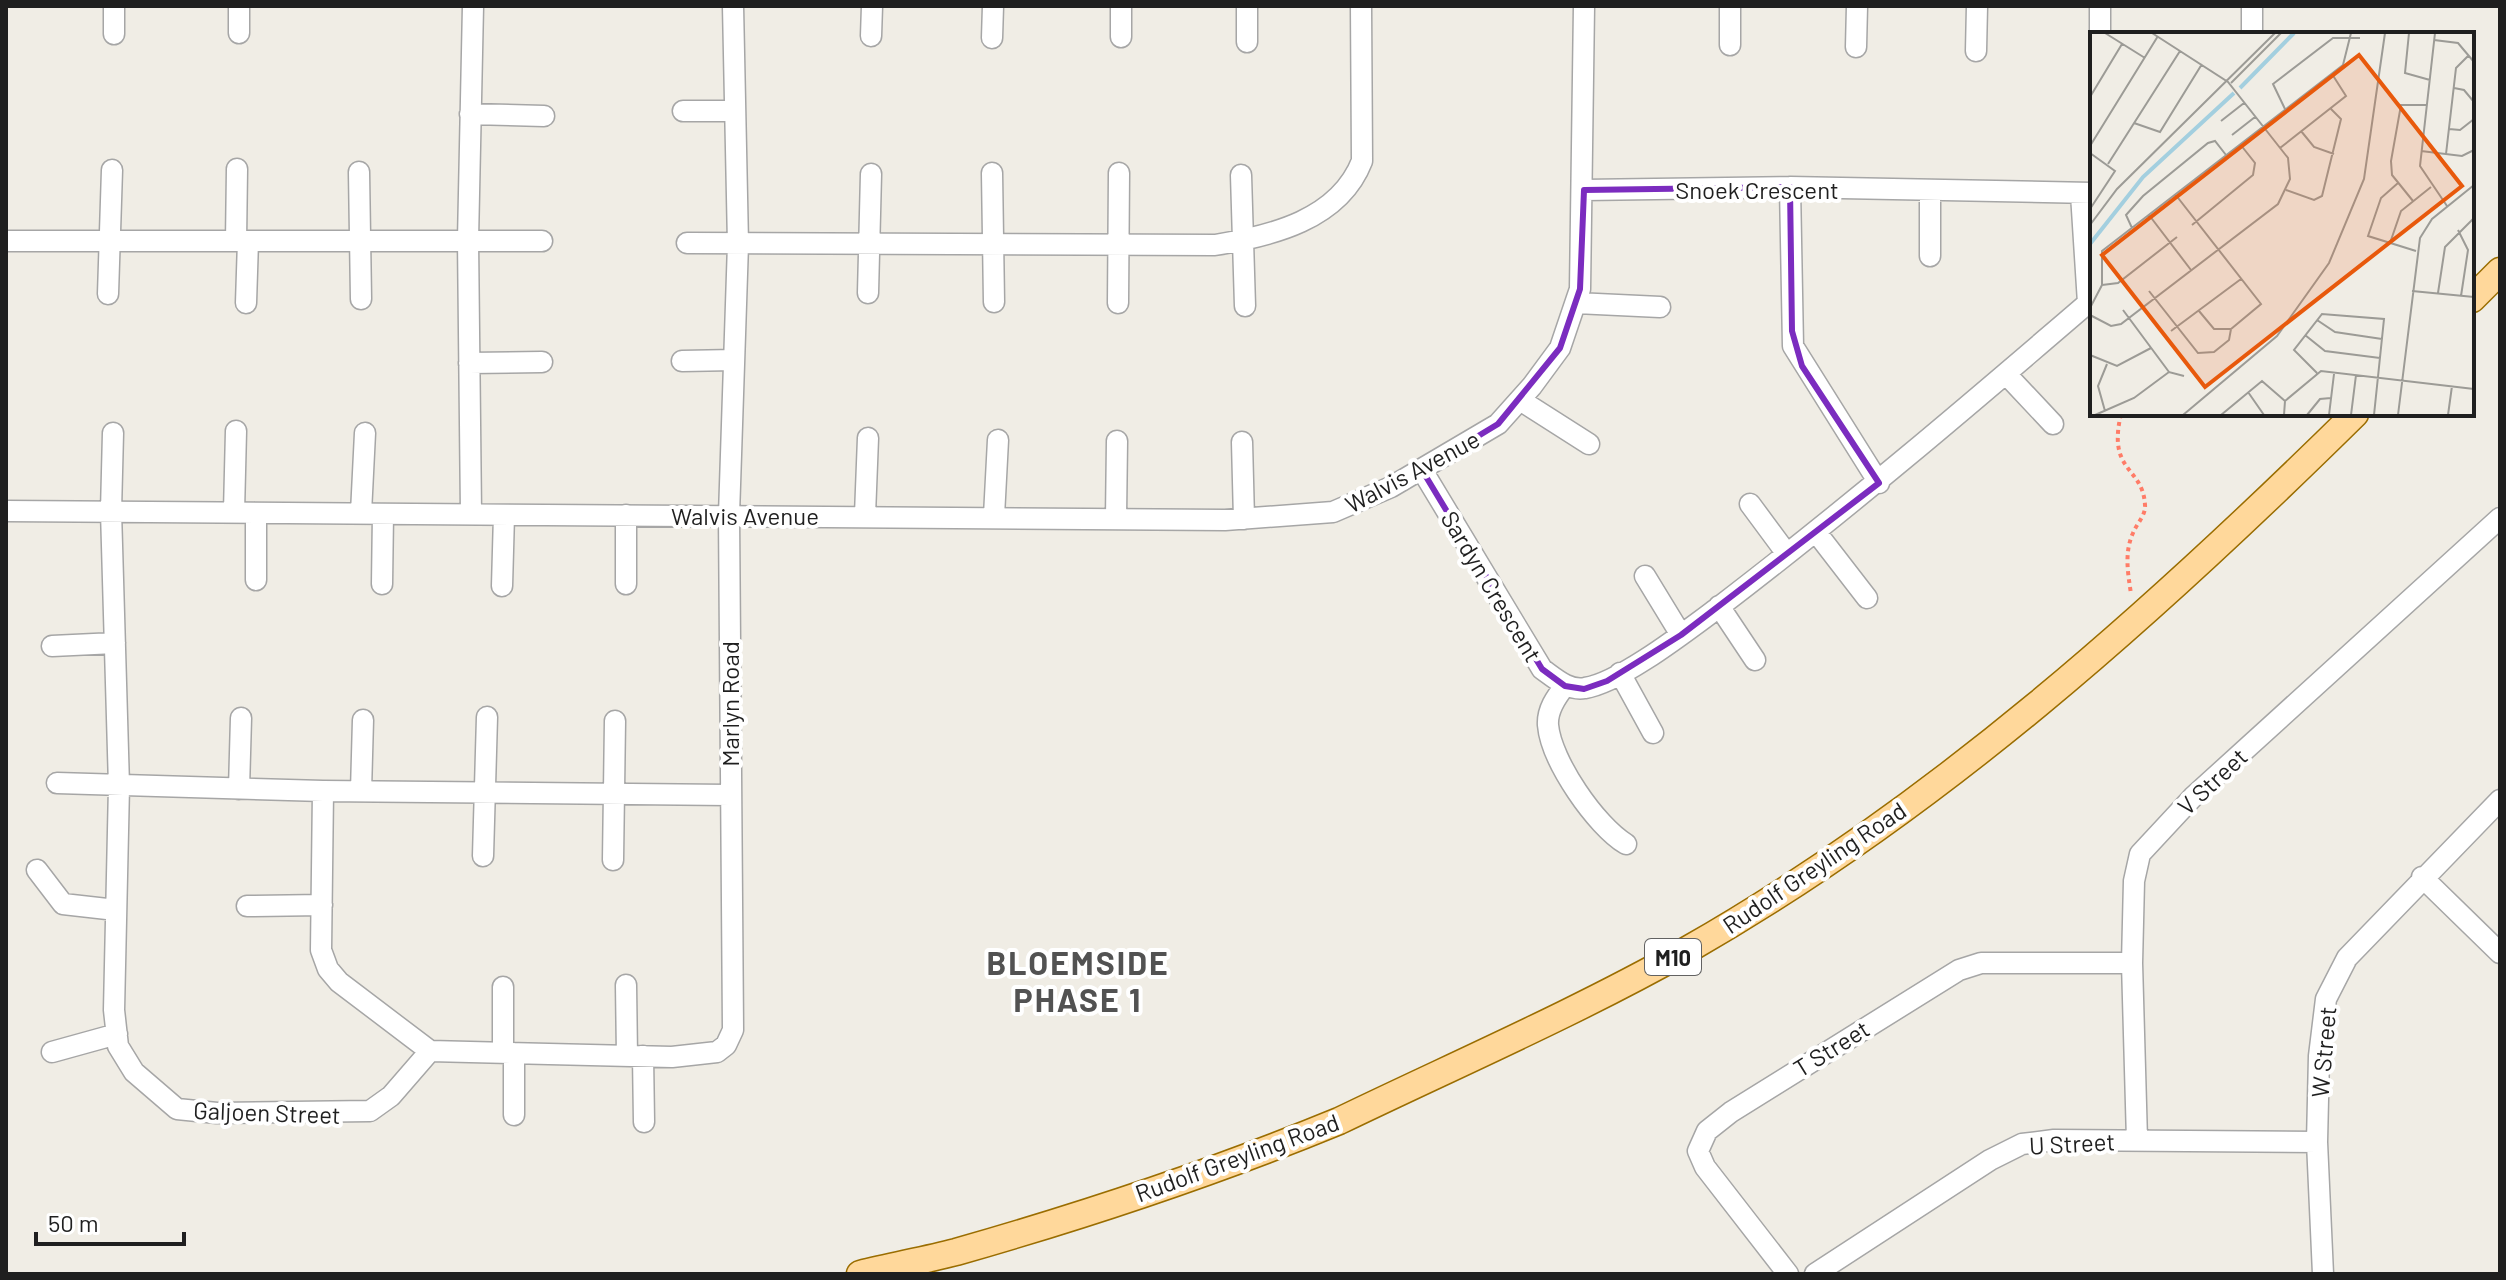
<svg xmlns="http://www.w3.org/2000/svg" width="2506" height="1280" viewBox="0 0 2506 1280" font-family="Barlow,sans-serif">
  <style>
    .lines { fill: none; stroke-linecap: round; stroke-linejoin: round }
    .minor-casing { stroke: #a6a6a6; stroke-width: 23 }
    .major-casing { stroke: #9a6d00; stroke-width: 29 }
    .path { stroke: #ff7c67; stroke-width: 4; stroke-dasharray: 4 4; stroke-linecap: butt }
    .minor { stroke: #fff; stroke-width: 20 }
    .major { stroke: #ffd89b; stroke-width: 26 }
    .marked { fill: none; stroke: #7b2cbf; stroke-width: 6; stroke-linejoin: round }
    .labels { text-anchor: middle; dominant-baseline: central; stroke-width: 8; stroke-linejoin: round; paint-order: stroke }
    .shield { fill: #fff; stroke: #626262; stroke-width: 2 }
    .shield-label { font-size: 22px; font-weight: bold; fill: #1f1f1f }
    .street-label { font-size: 24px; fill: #1f1f1f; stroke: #fff }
    .district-label { font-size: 32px; font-weight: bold; letter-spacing: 2px; fill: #525252; stroke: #fff }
    .inset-river { fill: none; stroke: #a3cfdf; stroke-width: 4 }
    .inset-road { fill: none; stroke: #9c9b96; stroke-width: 2 }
    .view { fill: #e8590c; fill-opacity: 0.15; stroke: #e8590c; stroke-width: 4 }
    .inset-edge { fill: none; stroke: #1f1f1f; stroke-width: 4 }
  </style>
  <rect width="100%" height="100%" fill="#f0ede5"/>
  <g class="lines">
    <defs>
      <path id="minor" d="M 239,6 L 239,33
        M 1247,6 L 1247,42
        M 114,34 L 114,6
        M 2100,34 L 2100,6
        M 2252,34 L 2252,6
        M 871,36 L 872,6
        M 1121,37 L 1121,6
        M 992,38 L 993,6
        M 1730,45 L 1730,6
        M 1856,47 L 1857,6
        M 1976,51 L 1977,6
        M 683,111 L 735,111
        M 470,114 L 544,116
        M 359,172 L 361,299
        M 992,173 L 994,302
        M 1241,175 L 1245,306
        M 1790,187 L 1793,346 L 1879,483
        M 1584,190 L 1790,187 L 2092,193
        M 1930,190 L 1930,256
        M 6,241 L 542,241
        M 236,241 L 237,169
        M 687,243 L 1215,245 C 1271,236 1339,220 1362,161 L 1361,6
        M 868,293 L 871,174
        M 108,294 L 112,170
        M 246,303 L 248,241
        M 1118,303 L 1119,173
        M 1576,303 L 1660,307
        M 682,361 L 734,360
        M 469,363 L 542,362
        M 2006,374 L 2053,424
        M 1520,400 L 1589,444
        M 113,433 L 111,511 L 119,786 L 114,1010 L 118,1046 L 134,1072 L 177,1109 L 217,1113 L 370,1111 L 391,1096 L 430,1051
        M 1242,442 L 1244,519
        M 1422,470 L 1542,669 C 1555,678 1568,691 1585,688 C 1620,683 1689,629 1719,607 C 1846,510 1967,407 2088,303 L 2081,194
        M 1750,504 L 1787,554
        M 6,511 L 1225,520 L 1333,512 L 1391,487 L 1498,424 L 1532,386 L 1560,348 L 1580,289 L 1584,6
        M 234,512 L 236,431
        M 361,513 L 365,433
        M 471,514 L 468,240 L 473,6
        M 865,515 L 868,438
        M 994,516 L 998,440
        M 1116,518 L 1117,441
        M 1816,532 L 1867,598
        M 1645,576 L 1681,635
        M 256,580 L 256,513
        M 382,584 L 383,514
        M 626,584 L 626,515
        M 502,586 L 504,515
        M 1719,606 L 1755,660
        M 52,646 L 115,643
        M 1620,673 L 1653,733
        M 1565,686 C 1556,697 1547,710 1548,725 C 1551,761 1596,826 1626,844
        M 57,783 L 323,791 L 729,795
        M 239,789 L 241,718
        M 323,791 L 321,950 L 328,969 L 339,982 L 430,1051 L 672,1057 L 717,1052 L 726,1045 L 733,1030 L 729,515 L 738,244 L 733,6
        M 361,791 L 363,720
        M 483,856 L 487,717
        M 613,860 L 615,721
        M 37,870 L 63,904 L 116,910
        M 2422,877 L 2500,953
        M 247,906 L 322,905
        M 626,985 L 627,1056
        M 52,1052 L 117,1034
        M 503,1053 L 503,987
        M 643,1056 L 644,1122
        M 514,1115 L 514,1053
        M 2137,1140 L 2132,963 L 2134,881 L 2140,854 L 2193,797 L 2500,518
        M 1788,1274 L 1705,1167 L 1698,1151 L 1707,1131 L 1731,1112 L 1959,970 L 1981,963 L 2132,963
        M 1815,1274 L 1990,1160 L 2022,1144 L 2054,1140 L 2317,1142
        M 2323,1274 L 2317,1142 L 2319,1056 L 2326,999 L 2347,958 L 2500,800"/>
      <path id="major" d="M 2472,299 L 2500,271
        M 860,1274 C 892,1266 925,1260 956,1252 C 1086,1215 1215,1172 1339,1121 C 1455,1065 1575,1013 1687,950 C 1936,808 2152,614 2355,414"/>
    </defs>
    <use href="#minor" class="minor-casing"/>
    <use href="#major" class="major-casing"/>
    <path class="path" d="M 2121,414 C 2107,473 2143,466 2145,505 C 2146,515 2137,523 2133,533 C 2124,553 2128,573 2131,594"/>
    <use href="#minor" class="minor"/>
    <use href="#major" class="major"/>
  </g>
  <path class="marked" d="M 1790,187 L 1792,331 L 1802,366 L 1879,483 L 1681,635 L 1607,681 L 1584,689 L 1565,686 L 1542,669 L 1422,470 L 1498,424 L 1560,348 L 1580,289 L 1584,190 Z"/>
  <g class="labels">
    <rect class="shield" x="1645" y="939" width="56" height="36" rx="6"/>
    <g class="shield-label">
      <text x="1673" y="957">M10</text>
    </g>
    <g class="street-label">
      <text x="1757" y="189">Snoek Crescent</text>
      <text transform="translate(1412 471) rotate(-28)">Walvis Avenue</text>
      <text x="745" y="515">Walvis Avenue</text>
      <text transform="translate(1492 586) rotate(59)">Sardyn Crescent</text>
      <text transform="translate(729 704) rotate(-90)">Marlyn Road</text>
      <text transform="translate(2212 781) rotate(-43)">V Street</text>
      <text transform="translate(1814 867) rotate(-34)">Rudolf Greyling Road</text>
      <text transform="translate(1831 1048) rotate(-32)">T Street</text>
      <text transform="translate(2323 1052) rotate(-85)">W Street</text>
      <text transform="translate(267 1112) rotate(2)">Galjoen Street</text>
      <text transform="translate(2072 1143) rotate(-3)">U Street</text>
      <text transform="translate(1237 1157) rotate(-20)">Rudolf Greyling Road</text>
    </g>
    <g class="district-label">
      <text x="1078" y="962">BLOEMSIDE<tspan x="1078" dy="37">PHASE 1</tspan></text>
    </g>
  </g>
  <g transform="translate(2090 32)">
    <rect width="384" height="384" fill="#f0ede5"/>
    <path class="inset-river" d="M 150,56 L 204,1M 0,212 L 53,145 L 144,61"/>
    <path class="inset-road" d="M 15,1 L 55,26M 319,1 L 315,41 L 340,48M 345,1 L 330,134 L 357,174M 344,8 L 368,11 L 384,30M 141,51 L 191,1M 364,56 L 374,58 L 384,70M 0,65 L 32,12M 195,77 L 183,52 L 243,6 L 270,6M 131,89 L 154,71M 44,91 L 70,100 L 112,32M 359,97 L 370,98 L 384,87M 211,99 L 224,115 L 244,122M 142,103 L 165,85M 0,114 L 68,4M 190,116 L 256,64 L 242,42M 331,119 L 372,124 L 384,118M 0,121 L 25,139 L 0,177M 356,122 L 366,36 L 379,23M 18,132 L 90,19M 308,151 L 291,166 L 278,204 L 326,219M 196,158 L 224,168 L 232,164 L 251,87 L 241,77M 85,162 L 171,272 L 141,297 L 124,297 L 109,279M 323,169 L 302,143 L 301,129 L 311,73 L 337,73M 59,183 L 101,238M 0,193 L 27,157 L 185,1M 102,193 L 163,143 L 165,131 L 150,112M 42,196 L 36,183 L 53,164 L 118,111 L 125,109 L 136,123M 368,198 L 378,218 L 371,264M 300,211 L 311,179 L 341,155M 12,253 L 28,251 L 87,205M 59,259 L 108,321 L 124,320 L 139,308 L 141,297M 322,259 L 384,265M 348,261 L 355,215 L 384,186M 0,276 L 12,253 L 12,219 L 253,33 L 261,1M 33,278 L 79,340M 0,283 L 21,294 L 31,292 L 188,172 L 200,147 L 198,126 L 138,50 L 62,1M 227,288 L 245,300 L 292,307M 81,299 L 151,247M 215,303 L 235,319 L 290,326M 0,323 L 27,334 L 61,316M 227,341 L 204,318 L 232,282 L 294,287 L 284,383M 158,360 L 174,383M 15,379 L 8,354 L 17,332M 5,383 L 44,366 L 79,340 L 94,344M 93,383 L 187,304 L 239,231 L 274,147 L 295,1M 131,383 L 172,349 L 195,369M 194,383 L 195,369 L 231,339 L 384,357M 217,383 L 230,367 L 241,366M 239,383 L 244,342M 261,383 L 266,343M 308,383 L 330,206 L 342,187 L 384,153M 358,383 L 362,354"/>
    <path class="view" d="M 269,23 L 372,154 L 115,355 L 12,223 Z"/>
    <rect width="384" height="384" class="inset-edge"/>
  </g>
  <rect width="2506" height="1280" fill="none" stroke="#1f1f1f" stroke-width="16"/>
  <path d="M36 1232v12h148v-12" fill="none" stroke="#1f1f1f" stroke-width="4"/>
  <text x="48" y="1232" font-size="24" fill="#1f1f1f" stroke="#ffffff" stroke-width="6" paint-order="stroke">50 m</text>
</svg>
